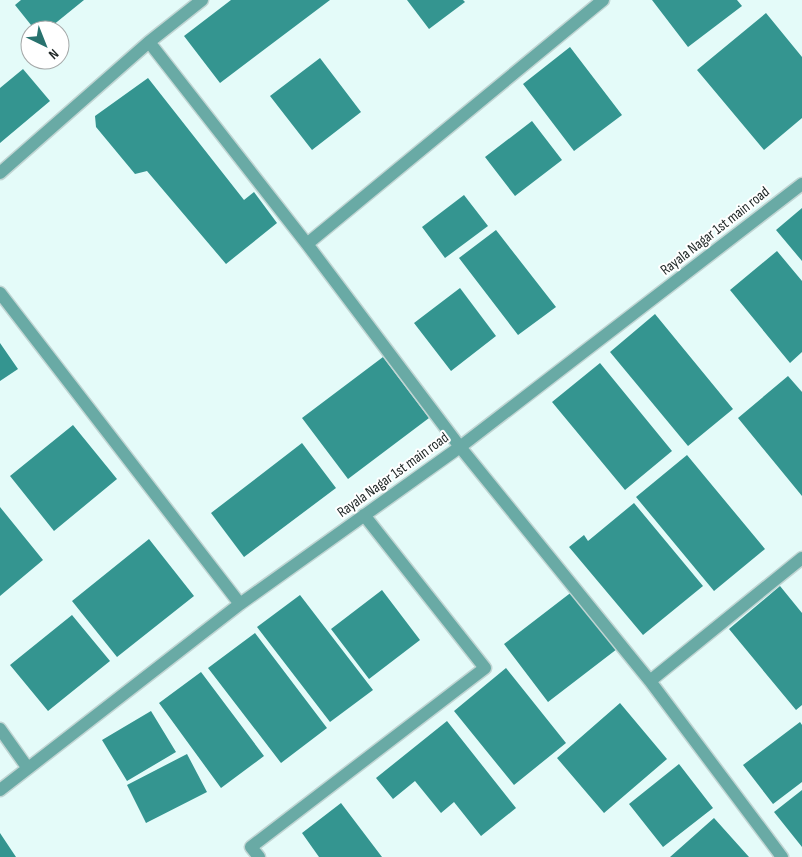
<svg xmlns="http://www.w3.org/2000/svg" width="802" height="857" viewBox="0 0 802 857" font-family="'Sofia Sans Condensed',sans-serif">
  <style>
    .building { fill: #349590 }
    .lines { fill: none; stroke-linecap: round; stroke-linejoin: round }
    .minor-casing { stroke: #c0d5d3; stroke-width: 15 }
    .minor { stroke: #69aaa5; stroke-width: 12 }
    .labels { text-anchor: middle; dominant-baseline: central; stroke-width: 4; stroke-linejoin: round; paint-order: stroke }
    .street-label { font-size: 15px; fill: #1e2625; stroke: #fff }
  </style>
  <rect width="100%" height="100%" fill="#e4fbf9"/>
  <path class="building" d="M 21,0 L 84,0 L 47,30 L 35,30 L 15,5 Z
    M 231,0 L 330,0 L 220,83 L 184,36 Z
    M 407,0 L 463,0 L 465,2 L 429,29 Z
    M 652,0 L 737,0 L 742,6 L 688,47 Z
    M 766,13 L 802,57 L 802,118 L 764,150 L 697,70 Z
    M 570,47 L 622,115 L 574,151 L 523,84 Z
    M 320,58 L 361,112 L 312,150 L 270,96 Z
    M 23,69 L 50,101 L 0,143 L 0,88 Z
    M 148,78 L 244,200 L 254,192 L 277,223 L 226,264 L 147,171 L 135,174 L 96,127 L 95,116 Z
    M 532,121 L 562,160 L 515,196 L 485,157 Z
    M 464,195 L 488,226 L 445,258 L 422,227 Z
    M 802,208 L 802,261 L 776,230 Z
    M 496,230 L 556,307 L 518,335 L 459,258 Z
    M 777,251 L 802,281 L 802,352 L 790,363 L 730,290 Z
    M 460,288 L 496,336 L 451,371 L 414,323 Z
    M 655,314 L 733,409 L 688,446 L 610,352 Z
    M 0,343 L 18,369 L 0,381 Z
    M 383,357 L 429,418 L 348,479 L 302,418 Z
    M 600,363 L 672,451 L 625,490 L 552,402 Z
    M 788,376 L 802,392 L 802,496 L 738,418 Z
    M 73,425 L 117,479 L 54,531 L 10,476 Z
    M 302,443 L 336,488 L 244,557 L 211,513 Z
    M 687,455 L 765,549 L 714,591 L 636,497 Z
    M 634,503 L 703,586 L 643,635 L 569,547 L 584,535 L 588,541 Z
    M 0,507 L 43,560 L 0,596 Z
    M 149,539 L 194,596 L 117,657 L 72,601 Z
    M 780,586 L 802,613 L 802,705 L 796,710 L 729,629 Z
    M 382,590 L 420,640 L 369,679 L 331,629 Z
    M 573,591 L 617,649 L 548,702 L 504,644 Z
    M 300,595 L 373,690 L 330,722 L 257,627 Z
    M 72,615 L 110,661 L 48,711 L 10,665 Z
    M 255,633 L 327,728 L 281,763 L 208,668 Z
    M 506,668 L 566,743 L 514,785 L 454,711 Z
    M 201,672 L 264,756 L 221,788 L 159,703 Z
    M 620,703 L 667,759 L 604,813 L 557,758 Z
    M 151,711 L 176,752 L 127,781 L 102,740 Z
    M 447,721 L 516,808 L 481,836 L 454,802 L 441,813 L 415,781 L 393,799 L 376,778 Z
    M 800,722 L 802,725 L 802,782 L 773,804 L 743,765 Z
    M 187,754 L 207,792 L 146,823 L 127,785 Z
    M 679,764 L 713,808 L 663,847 L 629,804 Z
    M 802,790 L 802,847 L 774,812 Z
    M 341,803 L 382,857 L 319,857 L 302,833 Z
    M 714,818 L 749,857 L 670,857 Z
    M 0,833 L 16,857 L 0,857 Z"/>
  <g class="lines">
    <defs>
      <path id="minor" d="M 149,42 L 307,244 L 460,447 L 650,681 L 782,857
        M 0,173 L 149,42 L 202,0
        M 307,244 L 603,0
        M 0,293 L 240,604
        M 650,681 L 802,558
        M 0,729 L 27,767
        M 0,790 L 240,604 L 460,447 L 802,184
        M 259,857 L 251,847 L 485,668 L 364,515"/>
    </defs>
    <use href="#minor" class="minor-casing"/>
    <use href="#minor" class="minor"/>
  </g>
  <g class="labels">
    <g class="street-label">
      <text transform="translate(715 231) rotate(-38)">Rayala Nagar 1st main road</text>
      <text transform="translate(393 475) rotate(-36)">Rayala Nagar 1st main road</text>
    </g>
  </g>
  <g transform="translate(45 45) rotate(137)"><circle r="24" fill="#ffffff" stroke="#a5a8a8"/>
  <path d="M0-4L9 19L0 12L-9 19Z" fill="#28726e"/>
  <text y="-8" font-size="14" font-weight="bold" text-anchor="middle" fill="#1e2625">N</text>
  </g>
</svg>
